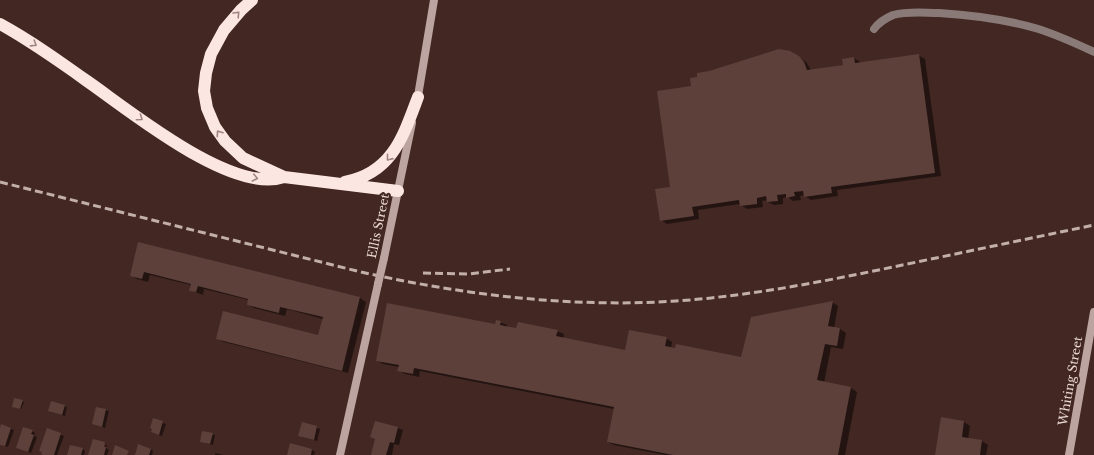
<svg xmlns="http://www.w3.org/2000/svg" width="1094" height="455" viewBox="0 0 1094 455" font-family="'Libre Baskerville',serif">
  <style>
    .shadow { fill: #0007 }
    .building { fill: #5d403a }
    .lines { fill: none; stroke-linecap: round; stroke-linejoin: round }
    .street { stroke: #897a77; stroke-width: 8 }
    .secondary { stroke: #bca4a0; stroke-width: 8 }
    .highway { stroke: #fce6e2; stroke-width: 12 }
    .rail { stroke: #c3afaa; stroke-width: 3; stroke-dasharray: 8 4; stroke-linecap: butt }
    .secondary-bridge { stroke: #bca4a0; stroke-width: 8 }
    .oneway { stroke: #9f8682 }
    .labels { text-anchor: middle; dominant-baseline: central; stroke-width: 4; stroke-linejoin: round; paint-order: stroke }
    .street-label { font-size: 12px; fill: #ebd9d5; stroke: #422722 }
  </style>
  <rect width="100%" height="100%" fill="#422722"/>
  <path class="shadow" d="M 794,54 L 806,62 L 811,70 L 844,65 L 854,58 L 860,62 L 860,63 L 918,55 L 925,59 L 941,176 L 837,190 L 838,196 L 811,200 L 805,196 L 805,195 L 800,196 L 801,200 L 793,201 L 788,197 L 783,198 L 783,204 L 774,205 L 768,202 L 768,200 L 762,201 L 763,207 L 747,209 L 741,205 L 740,204 L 698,210 L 699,219 L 667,224 L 661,220 L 671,188 L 692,87 Z
    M 139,243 L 360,298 L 366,302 L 348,373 L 224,342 L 218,339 L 319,336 L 323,319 L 287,309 L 285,316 L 254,308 L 248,305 L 249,300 L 204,289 L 203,295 L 190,290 L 191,285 L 150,275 L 148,282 L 137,279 L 131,275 Z
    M 832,302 L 838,306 L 834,328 L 840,329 L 846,333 L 843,349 L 831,347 L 824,383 L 851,388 L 857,392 L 845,455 L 665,455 L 614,445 L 608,442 L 614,409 L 420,371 L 419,377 L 405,374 L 398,370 L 399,367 L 383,364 L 377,360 L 496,326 L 497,321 L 507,325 L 507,328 L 557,331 L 564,334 L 563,339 L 626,351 L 666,338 L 672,342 L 671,349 L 742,358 Z
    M 22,401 L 24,402 L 21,409 L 14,407 Z
    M 64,406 L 67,407 L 65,416 L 52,412 Z
    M 97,408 L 109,411 L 105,428 L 93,424 Z
    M 154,420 L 166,424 L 162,436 L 152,432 Z
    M 376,422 L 398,428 L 403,430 L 399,445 L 394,444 L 392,455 L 372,455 L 376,439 Z
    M 964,422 L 970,426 L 968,439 L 982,441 L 988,445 L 986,455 L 936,455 Z
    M 302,423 L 320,429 L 317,441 L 302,437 Z
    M 2,425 L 14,430 L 8,447 L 0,444 L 0,431 Z
    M 47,430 L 64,436 L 57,455 L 45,455 Z
    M 32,431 L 35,433 L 34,436 L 37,437 L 31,453 L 17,448 Z
    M 212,434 L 215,435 L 213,445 L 201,442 Z
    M 106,444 L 107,445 L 106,448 L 109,450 L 107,455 L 89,455 L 103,452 Z
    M 291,444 L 312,450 L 315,452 L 314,455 L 288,455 Z
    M 83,449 L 85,451 L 84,455 L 68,455 Z
    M 151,449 L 153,451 L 152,455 L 136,455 Z
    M 215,453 L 224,455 L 215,455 Z"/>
  <path class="building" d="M 779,49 L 790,51 L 799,56 L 804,62 L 807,70 L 843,65 L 842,59 L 854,57 L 855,63 L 919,54 L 935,173 L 831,187 L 832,193 L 804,197 L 803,191 L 794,192 L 795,196 L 786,198 L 786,194 L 777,195 L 778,201 L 767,202 L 766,196 L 757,198 L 757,204 L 740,206 L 739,200 L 692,207 L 694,216 L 660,221 L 655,189 L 670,187 L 657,91 L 691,86 L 690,78 L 697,77 L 697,73 L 709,71 Z
    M 138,242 L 360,297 L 342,371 L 216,339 L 223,311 L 318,335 L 323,317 L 280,307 L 279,313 L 247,305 L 248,299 L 198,286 L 196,292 L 189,291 L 191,284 L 144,272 L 142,279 L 130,276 Z
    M 833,301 L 828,326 L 840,328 L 837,346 L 825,344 L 817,380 L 851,387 L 838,455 L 673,455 L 607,442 L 614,407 L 414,368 L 413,374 L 397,371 L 399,365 L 376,361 L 387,303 L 495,324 L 496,320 L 501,321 L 500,325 L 516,328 L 518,322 L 558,330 L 556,336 L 625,350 L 629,330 L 667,337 L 665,346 L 675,348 L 676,344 L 741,357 L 751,317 Z
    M 14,398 L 23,400 L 20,409 L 12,407 Z
    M 51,401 L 65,405 L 62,415 L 48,411 Z
    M 96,407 L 106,409 L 102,427 L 92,424 Z
    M 941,417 L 964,421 L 962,437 L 982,440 L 980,455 L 935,455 Z
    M 153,418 L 163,421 L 159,435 L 151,432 L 152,429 L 150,428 Z
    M 375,421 L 398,427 L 394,443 L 390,442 L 386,455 L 371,455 L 375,439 L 370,437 Z
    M 302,422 L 317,426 L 314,440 L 298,436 Z
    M 1,424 L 11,428 L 5,446 L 0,445 L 0,428 Z
    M 23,427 L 33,430 L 31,434 L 34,435 L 28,452 L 16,448 Z
    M 47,428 L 61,433 L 54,455 L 44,455 L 41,454 L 42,452 L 39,451 Z
    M 202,431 L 213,433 L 210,444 L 200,442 Z
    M 93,439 L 105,442 L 104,447 L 106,447 L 104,455 L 88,455 Z
    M 290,443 L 312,449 L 311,455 L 287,455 Z
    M 138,444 L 151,449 L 149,455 L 135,455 Z
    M 70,445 L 83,448 L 81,455 L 67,455 Z
    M 115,445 L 129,451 L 127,455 L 112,455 Z"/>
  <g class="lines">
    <path class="street" d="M 874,29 C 879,22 886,18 893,15 C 908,11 924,13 939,13 C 972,15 1003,19 1035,28 C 1055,34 1075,43 1094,52"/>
    <path class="secondary" d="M 417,102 L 434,0
      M 384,258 L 412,123
      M 340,455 L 378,284
      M 1069,455 L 1094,312"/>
    <path class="highway" d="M 252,0 L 241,10 L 224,30 L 211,54 L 206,73 L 204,91 L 207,108 L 215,127 L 225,141 L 243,158 L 284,177 L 398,191
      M 0,24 C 31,41 59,61 87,81 C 129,110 232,195 284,177
      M 345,182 C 392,173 403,137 418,97"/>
    <path class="rail" d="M 0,182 L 361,272 C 464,295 571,308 676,301 C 749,296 821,282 893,267 C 960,253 1027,239 1094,225
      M 423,273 L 469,274 L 510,269"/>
    <path class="secondary-bridge" d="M 378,284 L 384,258"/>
  </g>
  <defs><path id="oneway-chevron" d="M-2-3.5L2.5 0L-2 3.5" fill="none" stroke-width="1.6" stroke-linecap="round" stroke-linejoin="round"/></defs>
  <g class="oneway">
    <use href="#oneway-chevron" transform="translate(237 14) rotate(-47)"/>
    <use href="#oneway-chevron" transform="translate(34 44) rotate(32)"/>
    <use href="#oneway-chevron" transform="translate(140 118) rotate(35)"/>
    <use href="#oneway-chevron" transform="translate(219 133) rotate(-124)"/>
    <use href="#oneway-chevron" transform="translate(389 158) rotate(129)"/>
    <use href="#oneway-chevron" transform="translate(255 178) rotate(13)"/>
  </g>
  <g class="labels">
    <g class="street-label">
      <text transform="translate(378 226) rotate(-78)">Ellis Street</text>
      <text transform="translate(1070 381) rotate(-80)">Whiting Street</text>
    </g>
  </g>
</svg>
